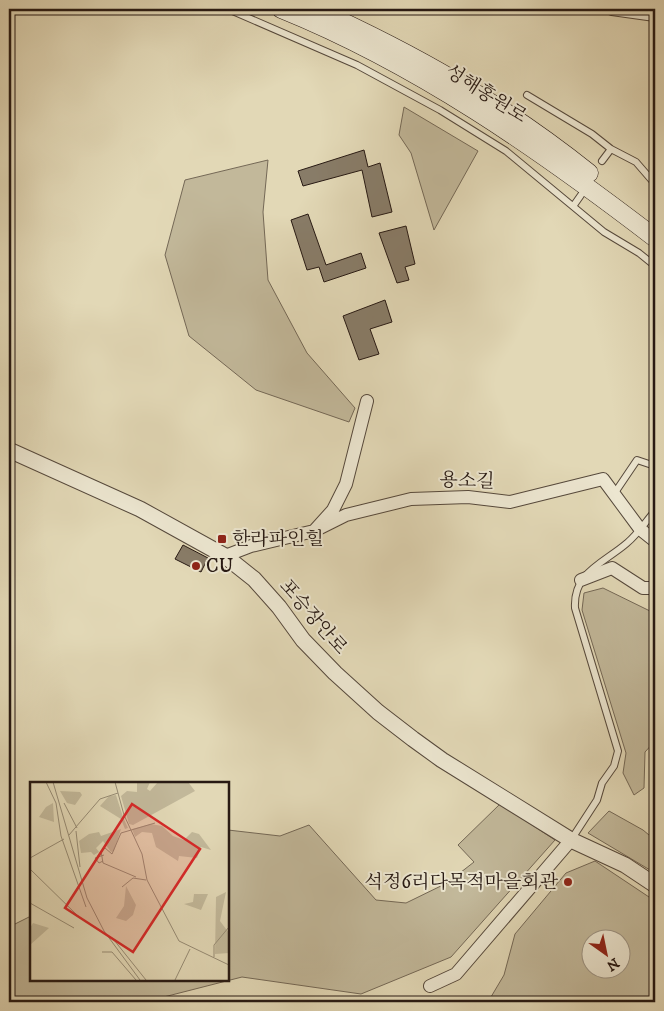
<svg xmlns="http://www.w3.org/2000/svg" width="664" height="1011" viewBox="0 0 664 1011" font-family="'IM FELL DW Pica','Noto Serif KR',serif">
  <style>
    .green { fill: #c2b89a; stroke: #746856; fill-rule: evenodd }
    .building { fill: #887c68; stroke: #271913 }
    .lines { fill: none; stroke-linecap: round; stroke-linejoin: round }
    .service-casing { stroke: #56493c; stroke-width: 8 }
    .minor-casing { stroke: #56493c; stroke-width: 14 }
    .tertiary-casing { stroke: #56493c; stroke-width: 17 }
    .secondary-casing { stroke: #271913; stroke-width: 19 }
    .service { stroke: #ece6d0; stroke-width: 6 }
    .minor { stroke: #ece6d0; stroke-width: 12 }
    .tertiary { stroke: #ece6d0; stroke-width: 15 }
    .secondary { stroke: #ece6d0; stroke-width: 18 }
    .poi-dot { fill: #8f2418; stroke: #ece6d0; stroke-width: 2 }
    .labels { text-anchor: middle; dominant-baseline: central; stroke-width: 4; stroke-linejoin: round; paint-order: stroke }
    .street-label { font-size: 19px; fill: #271913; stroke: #ece6d0 }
    .poi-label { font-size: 19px; fill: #271913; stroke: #ece6d0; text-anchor: start }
    .inset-road { fill: none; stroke: #978c75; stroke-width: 1 }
    .view { fill: #d62828; fill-opacity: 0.15; stroke: #d62828; stroke-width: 2.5 }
    .inset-edge { fill: none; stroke: #271913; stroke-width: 2.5 }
  </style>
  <rect width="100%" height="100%" fill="#e2d8b6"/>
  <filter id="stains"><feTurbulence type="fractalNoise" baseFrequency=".004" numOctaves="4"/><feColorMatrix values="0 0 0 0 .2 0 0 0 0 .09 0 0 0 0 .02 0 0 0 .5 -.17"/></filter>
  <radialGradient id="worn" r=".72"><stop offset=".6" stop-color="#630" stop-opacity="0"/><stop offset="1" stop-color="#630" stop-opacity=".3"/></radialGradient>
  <path class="green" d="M 404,107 L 478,151 L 434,230 L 411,153 L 399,135 Z
    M 268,160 L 263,212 L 268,280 L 307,353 L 355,408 L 349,422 L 256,390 L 189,336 L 165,255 L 185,180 Z
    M 603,588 L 652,612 L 655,629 L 655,741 L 645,752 L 644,788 L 634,795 L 623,773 L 626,753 L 582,610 L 584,593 Z
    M 500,804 L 555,840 L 451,957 L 361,994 L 242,977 L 152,1000 L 152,1002 L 9,1002 L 9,927 L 31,916 L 31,980 L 228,980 L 228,830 L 280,836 L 309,825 L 376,900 L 406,903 L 447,883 L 474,862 L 458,845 Z
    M 609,811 L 643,830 L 655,840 L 655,873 L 588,833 Z
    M 595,861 L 655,901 L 655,1002 L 488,1002 L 504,975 L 515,934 L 566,873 ZM 622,938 L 622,968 L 592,968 L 592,938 Z"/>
  <path class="building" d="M 364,150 L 368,167 L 380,163 L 392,212 L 372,217 L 362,170 L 303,186 L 298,171 Z
    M 308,214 L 326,265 L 361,253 L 366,268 L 324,282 L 319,267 L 307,270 L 291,220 Z
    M 406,226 L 415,264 L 405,267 L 409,280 L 397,283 L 379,233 Z
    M 385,300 L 392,322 L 370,329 L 379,354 L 359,360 L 343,316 Z
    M 183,545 L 208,558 L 201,572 L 175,559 Z"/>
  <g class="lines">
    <defs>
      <path id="service" d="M 228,9 L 357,65 L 440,110 L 506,151 L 604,232 L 639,253 L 655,266
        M 527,95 L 592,134 L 611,149 L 636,162 L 655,184
        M 602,161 L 611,149
        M 574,205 L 581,195
        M 614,494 L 637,460 L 655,466
        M 571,840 L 597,800 L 602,783 L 614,766 L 618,751 L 575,608 C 573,572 604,563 627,543 C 638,534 646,521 655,511"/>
      <path id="minor" d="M 612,9 L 655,15
        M 314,531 L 346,515 L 411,499 L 468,497 L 510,502 L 603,479 L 640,529 L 655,541
        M 225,556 L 251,546 L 314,531 L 333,510 L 346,484 L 367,401
        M 581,580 L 612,568 L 643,588 L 655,588
        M 430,986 L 456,974 L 571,840"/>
      <path id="tertiary" d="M 9,450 L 140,509 L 225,556 L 254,579 L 279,607 L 303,640 L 335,673 L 378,712 L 413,739 L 442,760 L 571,840 L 625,865 L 655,885"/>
      <path id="secondary" d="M 281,9 C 417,64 539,149 655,238
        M 315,9 C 414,54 503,104 589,173"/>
    </defs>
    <use href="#service" class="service-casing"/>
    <use href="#minor" class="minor-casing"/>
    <use href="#tertiary" class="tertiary-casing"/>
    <use href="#secondary" class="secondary-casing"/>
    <use href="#service" class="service"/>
    <use href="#minor" class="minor"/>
    <use href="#tertiary" class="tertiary"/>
    <use href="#secondary" class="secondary"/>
  </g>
  <g class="poi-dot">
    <rect x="217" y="534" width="10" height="10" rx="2.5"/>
    <circle cx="196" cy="566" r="5"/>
    <circle cx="568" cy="882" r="5"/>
  </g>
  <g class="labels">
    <g class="street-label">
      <text transform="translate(486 94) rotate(32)">성해홍원로</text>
      <text transform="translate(467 481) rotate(2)">용소길</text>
      <text transform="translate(313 617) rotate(49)">포승장안로</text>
    </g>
    <g class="poi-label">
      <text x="232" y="539">한라파인힐</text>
      <text x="206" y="566">CU</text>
      <text x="558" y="882" text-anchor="end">석정6리다목적마을회관</text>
    </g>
  </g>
  <g transform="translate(30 782)">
    <rect width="199" height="199" fill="#e2d8b6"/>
    <path d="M 107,0 L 120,0 L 117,7 L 120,9 L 128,0 L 158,0 L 165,9 L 103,43 L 99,42 L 91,14 L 97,9 L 107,10 ZM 30,9 L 50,10 L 52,13 L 45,23 L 37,21 ZM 86,13 L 93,35 L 98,46 L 95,47 L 91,37 L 70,24 L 79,14 ZM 23,21 L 24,40 L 9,35 L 16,25 ZM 121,42 L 132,44 L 143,54 L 154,58 L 162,50 L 169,52 L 181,68 L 171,65 L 167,76 L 149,74 L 148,79 L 126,65 L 122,51 L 112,50 L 105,55 L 102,47 ZM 91,47 L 84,69 L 81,70 L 73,59 L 66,66 L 69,70 L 64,73 L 61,70 L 51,71 L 49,59 L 59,52 L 69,50 L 71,54 ZM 96,104 L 106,123 L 103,133 L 96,139 L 86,136 L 94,124 ZM 196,110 L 190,139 L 199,151 L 199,171 L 185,172 L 186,115 ZM 164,112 L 178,112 L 171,128 L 154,122 L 163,120 ZM 3,141 L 19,146 L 0,163 L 0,146 Z" fill="#c2b89a"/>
    <path class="inset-road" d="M 16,0 L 26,21 L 31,54 L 56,125M 23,0 L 57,116 L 74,149 L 110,198M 85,0 L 94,33 L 112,72 L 117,98 L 149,159 L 199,183M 34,21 L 47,46M 46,49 L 50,85M 39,53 L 70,17 L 88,11M 82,72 L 75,66 L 71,69 L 73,81 L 106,95M 82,72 L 91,51 L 125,41M 0,76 L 34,57M 73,79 L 69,81 L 65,76 L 74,73M 0,87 L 48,134M 92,105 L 103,96 L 116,98M 0,121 L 44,146M 84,158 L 116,198M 72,170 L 82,170 L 106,198M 184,175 L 184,163 L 199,145M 145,198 L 160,167"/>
    <path class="view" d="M 102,22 L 170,67 L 103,170 L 35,126 Z"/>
    <rect width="199" height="199" class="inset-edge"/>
  </g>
  <rect width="664" height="1011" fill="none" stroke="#e2d8b6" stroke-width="30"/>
  <rect x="10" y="10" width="644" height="991" fill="none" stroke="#271913" stroke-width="2.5"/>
  <rect x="15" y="15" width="634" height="981" fill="none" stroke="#271913"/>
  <g transform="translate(606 954) rotate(147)"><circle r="24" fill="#ece6d0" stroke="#9d9484"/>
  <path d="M0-4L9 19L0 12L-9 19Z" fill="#8f2418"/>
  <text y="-8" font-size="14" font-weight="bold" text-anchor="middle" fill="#271913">N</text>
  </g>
  <rect width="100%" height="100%" filter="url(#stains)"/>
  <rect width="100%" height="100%" fill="url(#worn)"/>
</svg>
